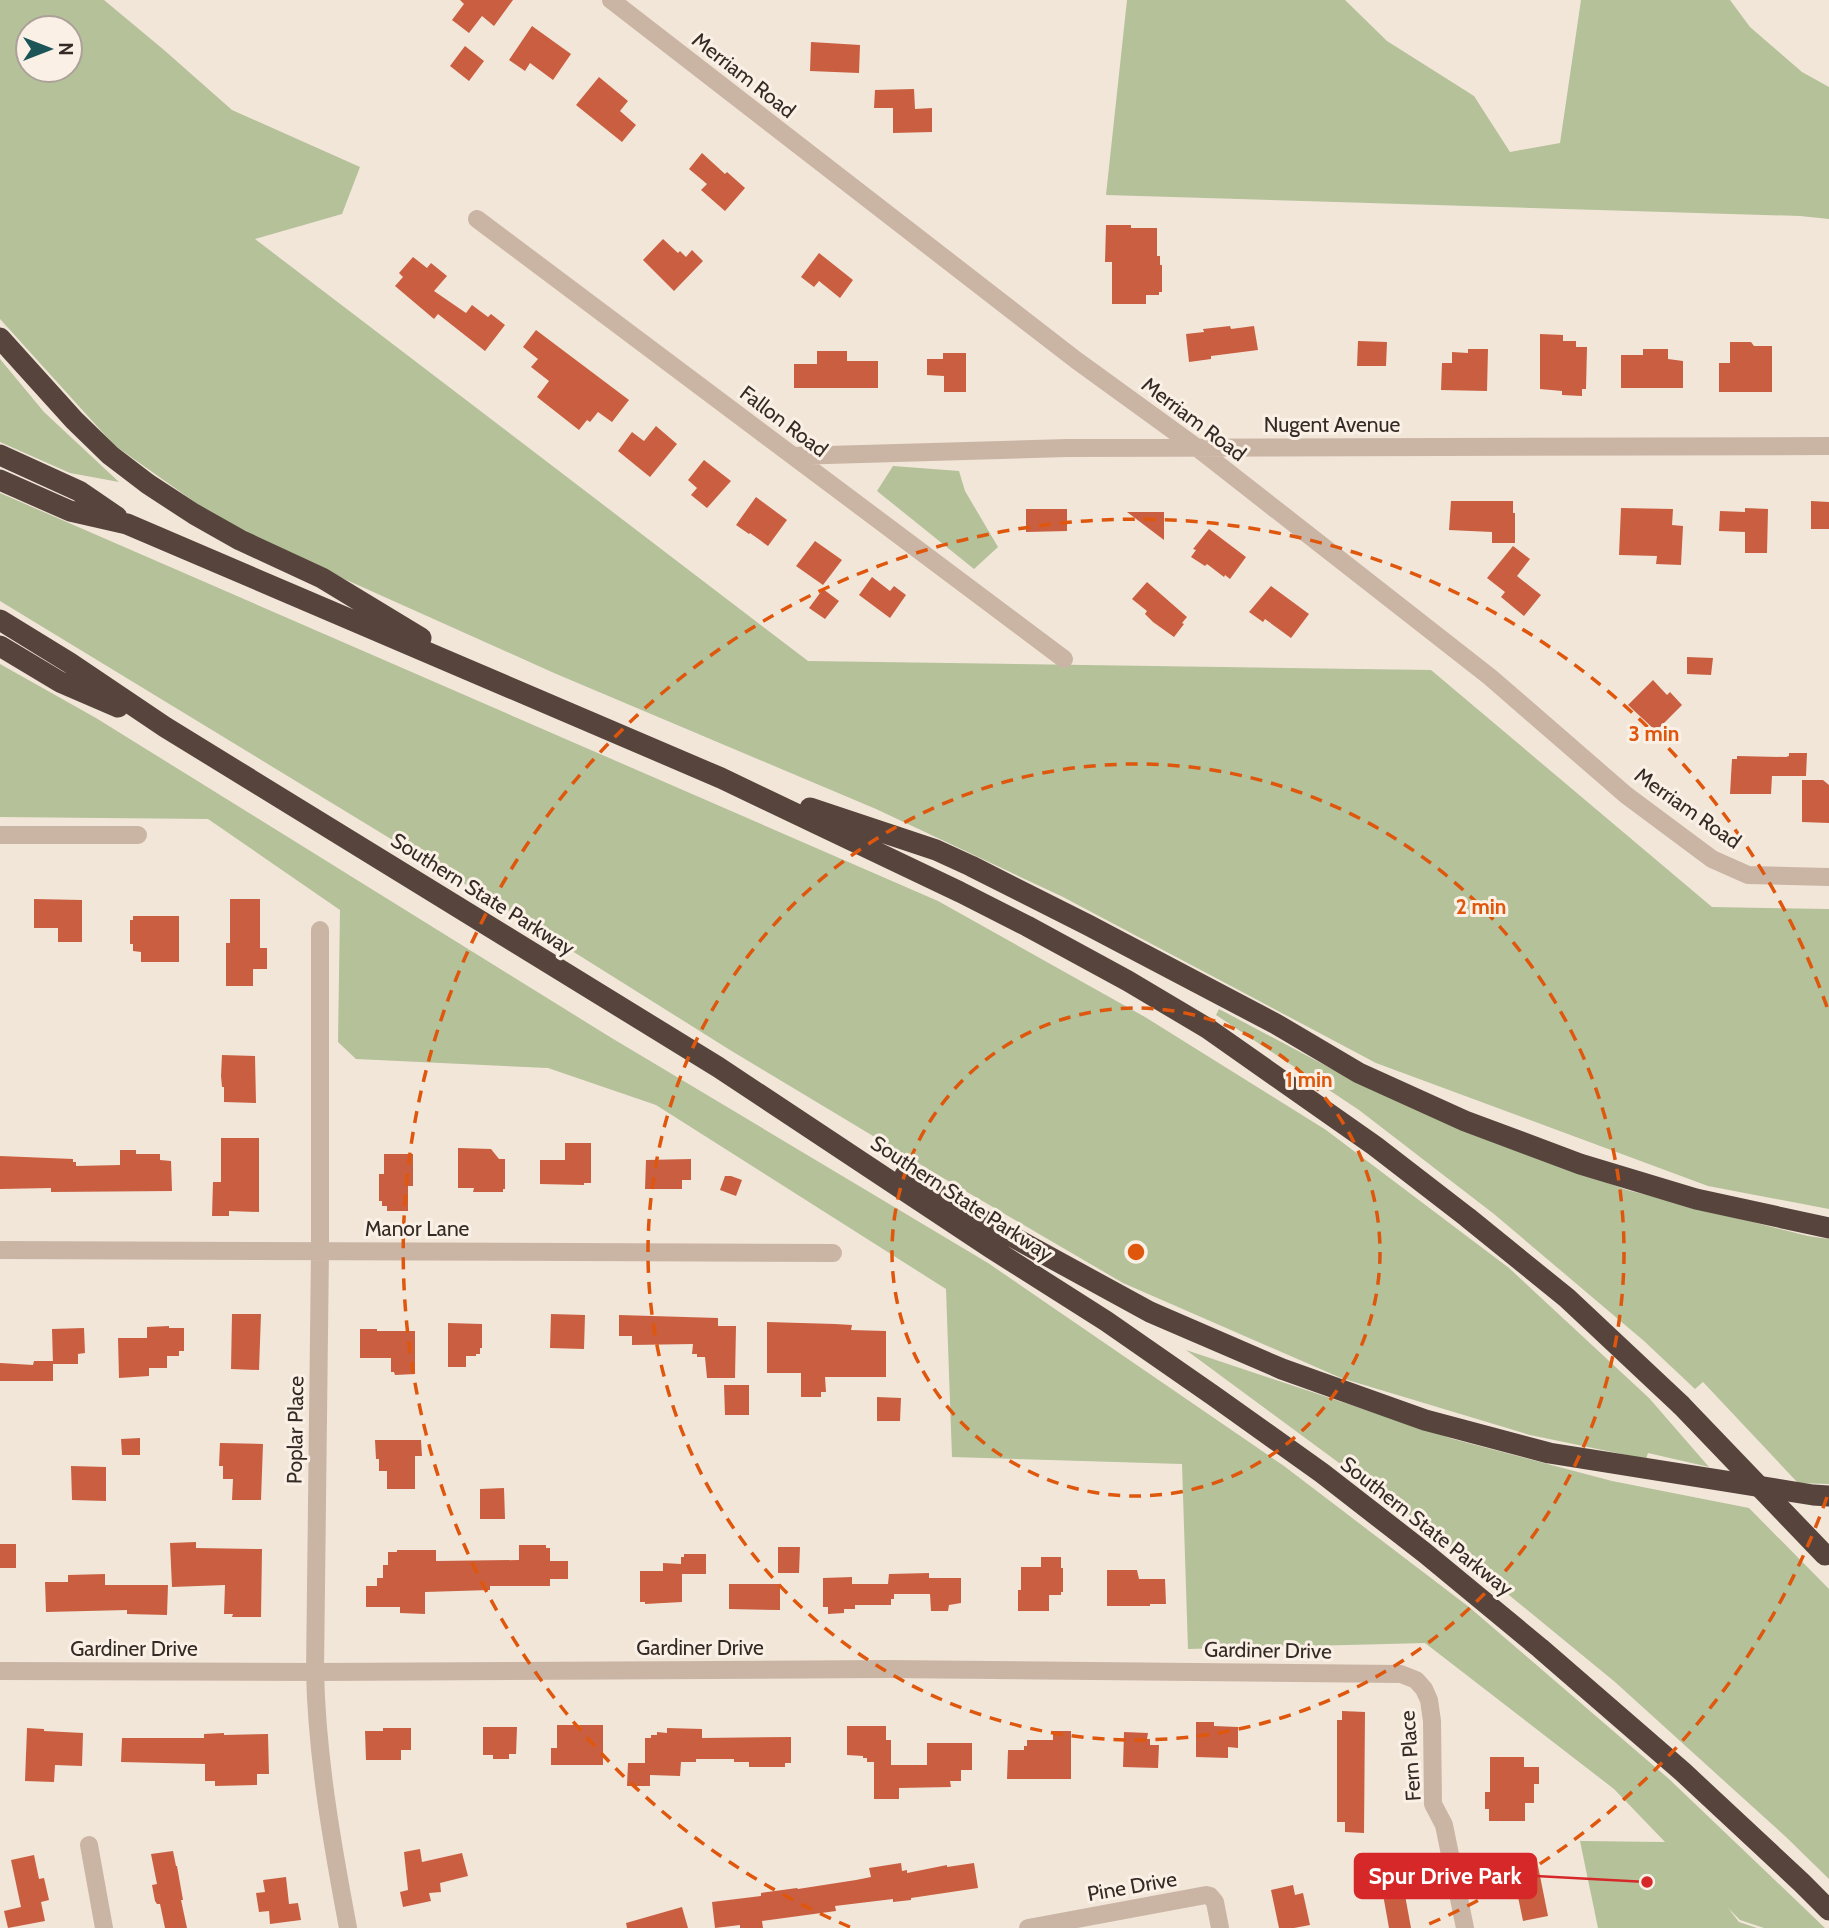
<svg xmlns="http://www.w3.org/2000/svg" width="1829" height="1928" viewBox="0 0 1829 1928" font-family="Cabin,sans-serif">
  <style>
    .green { fill: #b4c199; fill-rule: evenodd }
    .building { fill: #c95f40 }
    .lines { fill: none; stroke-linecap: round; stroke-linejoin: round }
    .minor { stroke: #cab5a5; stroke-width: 18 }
    .highway { stroke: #57453d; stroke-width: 21 }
    .highway-bridge { stroke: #57453d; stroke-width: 21 }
    .ring { fill: none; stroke: #df570d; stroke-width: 3.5; stroke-dasharray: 12 9 }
    .labels { text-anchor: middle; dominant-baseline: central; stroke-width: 6; stroke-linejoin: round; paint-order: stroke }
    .street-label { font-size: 21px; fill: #352b26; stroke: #faf0e5 }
    .centre { fill: #df570d; stroke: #faf0e5; stroke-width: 3.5 }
    .ring-label { font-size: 21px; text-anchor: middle; font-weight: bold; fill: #df570d; stroke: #faf0e5; stroke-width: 6; stroke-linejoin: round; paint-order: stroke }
    .leader { fill: none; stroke: #d62828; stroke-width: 2.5 }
    .callout-dot { fill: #d62828; stroke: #faf0e5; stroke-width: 2.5 }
    .callout { fill: #d62828; stroke: #d62828; stroke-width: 2.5 }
    .callout-label { font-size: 23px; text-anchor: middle; font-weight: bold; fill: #fff }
  </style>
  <rect width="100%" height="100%" fill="#f2e6d9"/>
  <path class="green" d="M 0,0 L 104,0 L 164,50 L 232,110 L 360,167 L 342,214 L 255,239 L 808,661 L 1431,670 L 1712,907 L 1829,909 L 1829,1209 L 1708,1186 L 1376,1063 L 1063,897 L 876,809 L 554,673 L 233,529 L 114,445 L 0,319 ZM 28,28 L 70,28 L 70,70 L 28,70 Z
    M 1127,0 L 1345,0 L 1387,41 L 1474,96 L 1510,152 L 1560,143 L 1581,0 L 1730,0 L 1750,27 L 1802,72 L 1829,87 L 1829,219 L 1800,216 L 1106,195 Z
    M 0,359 L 44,412 L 119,482 L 70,473 L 0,442 Z
    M 893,466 L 959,471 L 965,491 L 998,547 L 974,569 L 877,491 Z
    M 0,493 L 938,901 L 1145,1017 L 1326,1130 L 1509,1268 L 1649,1398 L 1709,1467 L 1648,1453 L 1646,1459 L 1530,1435 L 1341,1378 L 1123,1283 L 938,1175 L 730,1050 L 483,895 L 0,601 Z
    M 0,664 L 96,718 L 610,1037 L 988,1263 L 1284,1466 L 1469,1607 L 1669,1779 L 1825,1928 L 1764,1928 L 1740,1920 L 1728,1908 L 1739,1922 L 1757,1928 L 1598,1928 L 1580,1841 L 1665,1842 L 1614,1789 L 1425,1643 L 1188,1649 L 1182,1464 L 952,1457 L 946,1289 L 656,1105 L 548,1068 L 356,1059 L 338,1042 L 340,910 L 208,819 L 0,817 Z
    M 1219,1009 L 1330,1068 L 1469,1132 L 1627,1190 L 1808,1236 L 1829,1239 L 1829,1484 L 1798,1483 L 1703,1382 L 1695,1389 L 1644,1341 L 1494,1214 L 1359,1110 L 1216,1015 Z
    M 1186,1350 L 1453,1439 L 1612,1481 L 1749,1508 L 1829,1589 L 1829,1879 L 1786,1837 L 1615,1682 L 1426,1527 Z"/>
  <path class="building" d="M 460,0 L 513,0 L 494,26 L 482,16 L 469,33 L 452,20 L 464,4 Z
    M 532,26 L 571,54 L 553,80 L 530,63 L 525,71 L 509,60 Z
    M 811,42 L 860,45 L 859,73 L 810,71 Z
    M 465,46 L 484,61 L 469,81 L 450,66 Z
    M 599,77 L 628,101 L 620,111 L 636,125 L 622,142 L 576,105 Z
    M 914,89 L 915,109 L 932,108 L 932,132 L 893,133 L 893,108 L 874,108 L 875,90 Z
    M 702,153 L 725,174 L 727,172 L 745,188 L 725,211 L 701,190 L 707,184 L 689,169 Z
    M 1106,225 L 1131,225 L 1131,228 L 1157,228 L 1157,256 L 1160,256 L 1160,265 L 1162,265 L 1162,292 L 1159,292 L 1159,295 L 1146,295 L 1146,304 L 1112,304 L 1112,262 L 1105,262 Z
    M 663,239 L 678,253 L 680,251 L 686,257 L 692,250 L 703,261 L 674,291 L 643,260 Z
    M 819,253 L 853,280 L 840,298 L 819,281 L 814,287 L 801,277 Z
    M 413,257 L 427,268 L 431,263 L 447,276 L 434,291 L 466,313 L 472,305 L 488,317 L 491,314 L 505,325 L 485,351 L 438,314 L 434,319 L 395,286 L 403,277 L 399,273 Z
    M 1230,326 L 1231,329 L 1254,326 L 1258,350 L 1211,356 L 1211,359 L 1189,362 L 1186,334 L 1204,332 L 1203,329 Z
    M 536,330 L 629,400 L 612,422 L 598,412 L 590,422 L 587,420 L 579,430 L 537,397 L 549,381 L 531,367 L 538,359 L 523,347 Z
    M 1540,334 L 1563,335 L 1563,341 L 1576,341 L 1576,347 L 1587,347 L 1586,389 L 1582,389 L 1582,396 L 1562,395 L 1562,391 L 1540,389 Z
    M 1358,341 L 1387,342 L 1386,366 L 1357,366 Z
    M 1730,342 L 1751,342 L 1754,346 L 1772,346 L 1772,392 L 1719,392 L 1719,363 L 1730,363 Z
    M 1468,349 L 1488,349 L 1487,391 L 1441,390 L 1442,363 L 1452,363 L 1452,352 L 1468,353 Z
    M 1643,349 L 1668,349 L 1668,359 L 1683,361 L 1683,388 L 1621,388 L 1621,355 L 1643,355 Z
    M 817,351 L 847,351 L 847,361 L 878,361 L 878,388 L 794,388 L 794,364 L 817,364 Z
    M 943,353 L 966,353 L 966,392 L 944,392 L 944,376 L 927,375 L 927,359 L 943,359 Z
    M 656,426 L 677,444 L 650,477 L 618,451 L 632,432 L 644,441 Z
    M 704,460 L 731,481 L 707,508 L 691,495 L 697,488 L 688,480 Z
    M 756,497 L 787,520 L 768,546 L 750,533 L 749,534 L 736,525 Z
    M 1451,501 L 1513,501 L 1513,513 L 1515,513 L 1515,543 L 1492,543 L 1492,532 L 1449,530 Z
    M 1811,501 L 1829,502 L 1829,529 L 1811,529 Z
    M 1621,508 L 1673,509 L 1672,525 L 1683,526 L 1681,565 L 1656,564 L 1657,556 L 1619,555 Z
    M 1745,508 L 1768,509 L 1767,553 L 1745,553 L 1745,532 L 1719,531 L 1720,511 L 1745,512 Z
    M 1026,509 L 1067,509 L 1067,531 L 1026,532 Z
    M 1127,512 L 1164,512 L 1164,540 Z
    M 1209,529 L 1246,557 L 1230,579 L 1225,575 L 1224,577 L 1207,564 L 1205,566 L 1191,557 L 1196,550 L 1193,549 Z
    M 815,541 L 842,560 L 823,585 L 796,566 Z
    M 1513,546 L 1530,559 L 1517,576 L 1541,595 L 1524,616 L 1501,597 L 1505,592 L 1487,578 Z
    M 872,577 L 890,591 L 894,586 L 906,595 L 890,618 L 859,595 Z
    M 1147,582 L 1187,617 L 1182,623 L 1184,624 L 1174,637 L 1153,622 L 1145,614 L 1147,611 L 1132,599 Z
    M 1271,586 L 1309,614 L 1291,638 L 1265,619 L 1263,622 L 1249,612 Z
    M 823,589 L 839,601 L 825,619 L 809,608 Z
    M 1687,657 L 1713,658 L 1711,675 L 1687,674 Z
    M 1653,680 L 1667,695 L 1670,692 L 1682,705 L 1656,731 L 1628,705 Z
    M 1789,753 L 1807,753 L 1806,776 L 1772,776 L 1771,794 L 1730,794 L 1732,759 L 1737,759 L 1737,756 L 1786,757 L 1789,756 Z
    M 1802,780 L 1823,780 L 1829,785 L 1829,823 L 1802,822 Z
    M 34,899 L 82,900 L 82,942 L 58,942 L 58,928 L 34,928 Z
    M 230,899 L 260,899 L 260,948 L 267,948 L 267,969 L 253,969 L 253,986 L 226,986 L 226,943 L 230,943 Z
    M 133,916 L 179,916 L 179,962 L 141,962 L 141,952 L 133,951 L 133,944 L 130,944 L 130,920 L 133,920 Z
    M 222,1055 L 255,1056 L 256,1103 L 224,1102 L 224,1087 L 222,1087 L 221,1076 Z
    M 221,1138 L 259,1138 L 259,1212 L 229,1211 L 229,1216 L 212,1216 L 213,1182 L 221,1182 Z
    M 565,1143 L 591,1143 L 591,1183 L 584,1183 L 584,1185 L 540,1184 L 540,1160 L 565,1160 Z
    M 458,1148 L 491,1149 L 499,1159 L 505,1159 L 505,1189 L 503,1189 L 503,1192 L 473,1192 L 474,1188 L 458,1188 Z
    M 120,1150 L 136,1150 L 136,1154 L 160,1154 L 160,1160 L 171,1161 L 172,1191 L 51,1192 L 51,1188 L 0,1189 L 0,1156 L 73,1159 L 73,1162 L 76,1162 L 76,1166 L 120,1165 Z
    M 384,1154 L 413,1154 L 413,1186 L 408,1186 L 408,1211 L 387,1211 L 387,1206 L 382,1206 L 382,1201 L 379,1201 L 379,1174 L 384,1174 Z
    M 691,1159 L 691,1180 L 682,1180 L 682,1189 L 645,1189 L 646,1160 Z
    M 725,1176 L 731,1176 L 742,1180 L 736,1196 L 720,1190 Z
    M 232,1314 L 261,1314 L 259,1370 L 231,1369 Z
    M 551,1314 L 585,1315 L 584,1349 L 550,1348 Z
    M 619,1315 L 718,1318 L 718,1326 L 736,1326 L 735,1378 L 707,1378 L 705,1357 L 697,1357 L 697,1354 L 692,1354 L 693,1344 L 632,1345 L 632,1336 L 619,1336 Z
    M 767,1322 L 835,1324 L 852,1325 L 851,1330 L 886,1331 L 886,1377 L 825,1377 L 826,1392 L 821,1392 L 821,1397 L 801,1397 L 801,1373 L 767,1373 Z
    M 448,1323 L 482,1324 L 482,1348 L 480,1348 L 480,1354 L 476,1354 L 476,1356 L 466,1356 L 466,1367 L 448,1367 Z
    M 169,1326 L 169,1328 L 184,1328 L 184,1351 L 179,1351 L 179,1356 L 167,1356 L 167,1368 L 149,1368 L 149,1376 L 119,1378 L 118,1338 L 147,1338 L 147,1327 Z
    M 84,1328 L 85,1353 L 78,1354 L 78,1364 L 53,1364 L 52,1329 Z
    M 360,1329 L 377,1329 L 377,1331 L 415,1331 L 415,1374 L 395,1375 L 394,1372 L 391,1372 L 391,1358 L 360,1358 Z
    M 34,1361 L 53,1361 L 53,1381 L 0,1381 L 0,1363 L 33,1365 Z
    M 724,1385 L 749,1385 L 749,1415 L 725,1415 Z
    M 877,1397 L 901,1398 L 900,1421 L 877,1421 Z
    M 140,1438 L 140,1455 L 122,1455 L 121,1439 Z
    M 375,1440 L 421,1440 L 422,1456 L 415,1456 L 415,1489 L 387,1489 L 387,1471 L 379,1471 L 379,1459 L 376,1459 Z
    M 220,1443 L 263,1444 L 261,1500 L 232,1500 L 233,1479 L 223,1479 L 223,1466 L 219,1466 Z
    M 71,1466 L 106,1467 L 106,1501 L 72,1500 Z
    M 504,1488 L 505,1519 L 480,1519 L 480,1489 Z
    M 196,1542 L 196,1548 L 262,1549 L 261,1617 L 232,1617 L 233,1614 L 224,1614 L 225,1585 L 172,1587 L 170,1543 Z
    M 0,1544 L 16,1544 L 16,1568 L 0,1568 Z
    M 519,1545 L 546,1545 L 546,1548 L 550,1548 L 550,1561 L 568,1561 L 568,1579 L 550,1579 L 550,1586 L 490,1586 L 490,1590 L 425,1592 L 425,1614 L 400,1613 L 400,1607 L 366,1607 L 366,1586 L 377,1586 L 377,1578 L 383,1578 L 383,1565 L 388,1565 L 388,1552 L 397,1552 L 397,1550 L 436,1550 L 436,1561 L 519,1560 Z
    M 778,1547 L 800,1547 L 799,1573 L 778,1573 Z
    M 684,1554 L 706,1554 L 706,1574 L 682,1574 L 682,1602 L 645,1604 L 645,1602 L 640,1602 L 640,1571 L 663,1571 L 663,1563 L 681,1564 L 681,1557 L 684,1557 Z
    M 1041,1557 L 1061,1557 L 1061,1568 L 1063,1568 L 1063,1592 L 1061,1592 L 1061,1595 L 1049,1595 L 1049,1611 L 1018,1611 L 1018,1590 L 1021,1590 L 1021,1567 L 1041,1567 Z
    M 1107,1570 L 1137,1570 L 1139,1579 L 1165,1579 L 1166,1604 L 1150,1604 L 1150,1606 L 1107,1606 Z
    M 929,1573 L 929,1578 L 961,1578 L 961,1603 L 949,1605 L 948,1611 L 931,1611 L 930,1594 L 894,1594 L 894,1599 L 891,1599 L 891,1605 L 855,1605 L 855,1609 L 844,1609 L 844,1613 L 828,1614 L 828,1607 L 823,1607 L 823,1578 L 852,1577 L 852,1584 L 888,1584 L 889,1574 Z
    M 105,1574 L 105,1585 L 168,1585 L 167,1615 L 127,1614 L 127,1610 L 46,1612 L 45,1582 L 68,1582 L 68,1575 Z
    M 729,1584 L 780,1584 L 780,1610 L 729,1609 Z
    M 1342,1711 L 1365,1712 L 1364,1833 L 1345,1832 L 1345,1822 L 1337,1822 L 1337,1720 L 1342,1720 Z
    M 1196,1722 L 1214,1722 L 1214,1726 L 1238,1727 L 1238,1748 L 1228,1747 L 1228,1758 L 1196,1757 Z
    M 557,1725 L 603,1725 L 603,1765 L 551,1765 L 551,1748 L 557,1748 Z
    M 847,1726 L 886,1726 L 886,1740 L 891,1740 L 891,1765 L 927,1765 L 927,1743 L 972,1743 L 972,1770 L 961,1770 L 961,1781 L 950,1781 L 951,1787 L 899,1788 L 899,1799 L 874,1799 L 874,1762 L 867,1762 L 867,1758 L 863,1758 L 863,1756 L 847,1755 Z
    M 483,1727 L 517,1727 L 516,1754 L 509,1754 L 509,1759 L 493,1759 L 493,1755 L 483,1755 Z
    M 27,1728 L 44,1729 L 44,1731 L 83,1733 L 82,1766 L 55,1765 L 54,1782 L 25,1781 Z
    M 383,1728 L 411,1728 L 411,1750 L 401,1750 L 401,1760 L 366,1760 L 365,1731 L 383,1731 Z
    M 667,1728 L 702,1729 L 702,1738 L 791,1737 L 791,1763 L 785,1763 L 785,1767 L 749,1767 L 749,1762 L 734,1762 L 734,1759 L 696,1759 L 696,1762 L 681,1762 L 680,1776 L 650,1775 L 650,1786 L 627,1786 L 628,1763 L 645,1763 L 645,1738 L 651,1738 L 651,1735 L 657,1735 L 657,1732 L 667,1733 Z
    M 1053,1731 L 1071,1731 L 1071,1779 L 1007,1779 L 1008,1750 L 1024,1750 L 1024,1746 L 1027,1746 L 1027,1740 L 1053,1740 Z
    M 1124,1732 L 1148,1733 L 1147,1739 L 1150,1739 L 1150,1745 L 1159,1745 L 1158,1768 L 1123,1767 Z
    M 224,1733 L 224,1735 L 268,1734 L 269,1774 L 257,1774 L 257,1785 L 215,1786 L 215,1781 L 205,1781 L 205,1764 L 121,1762 L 122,1738 L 204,1738 L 204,1734 Z
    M 1490,1757 L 1524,1757 L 1524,1767 L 1539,1767 L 1539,1784 L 1534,1784 L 1534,1803 L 1525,1803 L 1525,1821 L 1489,1821 L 1489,1809 L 1485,1809 L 1485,1792 L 1490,1792 Z
    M 420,1849 L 422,1862 L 462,1853 L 468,1876 L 440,1883 L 441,1892 L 429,1893 L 431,1901 L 403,1907 L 400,1892 L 408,1890 L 404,1852 Z
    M 173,1851 L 176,1866 L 177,1866 L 183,1900 L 181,1900 L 187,1928 L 165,1928 L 160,1904 L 157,1904 L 155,1901 L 152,1885 L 157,1884 L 151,1854 Z
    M 34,1855 L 39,1879 L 44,1878 L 49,1900 L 41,1902 L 45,1921 L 8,1928 L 4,1911 L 21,1907 L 11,1860 Z
    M 1398,1857 L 1411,1928 L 1389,1928 L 1377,1861 Z
    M 1535,1859 L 1535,1861 L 1537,1861 L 1548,1916 L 1523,1921 L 1511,1863 Z
    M 901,1863 L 902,1871 L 907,1870 L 907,1873 L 947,1865 L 947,1867 L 974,1863 L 978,1888 L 911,1898 L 911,1900 L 893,1902 L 893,1899 L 835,1906 L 836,1911 L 762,1921 L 763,1928 L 740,1928 L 740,1925 L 715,1928 L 712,1902 L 761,1896 L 761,1893 L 797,1888 L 798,1889 L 856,1880 L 871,1877 L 869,1868 Z
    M 286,1877 L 289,1904 L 298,1903 L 301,1920 L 270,1924 L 269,1911 L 259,1912 L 256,1893 L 265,1892 L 263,1880 Z
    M 1293,1885 L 1295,1895 L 1303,1893 L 1310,1925 L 1294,1928 L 1279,1928 L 1271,1890 Z
    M 682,1907 L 688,1928 L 627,1928 L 626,1923 Z"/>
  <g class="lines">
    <path class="minor" d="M 611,0 L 1076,360 L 1196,447 L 1490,677 L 1626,795 L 1712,859 L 1748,875 L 1829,877
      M 477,219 L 1064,659
      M 793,456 L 1067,448 L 1829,446
      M 0,835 L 138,835
      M 320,930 L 320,1250 L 315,1672 C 317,1758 332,1843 348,1928
      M 0,1250 L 833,1253
      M 0,1671 L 315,1672 L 887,1669 L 1401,1674 L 1416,1680 L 1424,1689 L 1429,1700 L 1432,1721 L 1433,1804 L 1444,1825 L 1465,1928
      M 89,1845 L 104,1928
      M 1028,1928 L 1206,1895 L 1210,1896 L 1215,1902 L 1220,1928"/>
    <path class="highway" d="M 0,338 L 74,420 L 110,455 L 148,484 L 194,514 L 240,540 L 322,578 L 421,638
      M 0,455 L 79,491 L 117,517
      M 0,480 L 70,511 L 127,524 L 721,778 L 960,892 L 1027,926 L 1128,981 L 1207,1028 L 1375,1146 L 1467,1217 L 1567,1298 L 1681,1405
      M 0,620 L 70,663 L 165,727 L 718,1067 L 991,1248 L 1106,1321 L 1214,1396 L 1322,1473 L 1425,1553 L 1540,1648 L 1683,1772 L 1802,1883 L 1829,1910
      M 0,646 L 60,682 L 118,707
      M 810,808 L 936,850 L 971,866 L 1088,925 L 1276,1024 L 1359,1073 L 1465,1121 L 1580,1164 L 1696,1199 L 1829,1228
      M 905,1175 L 1000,1230 L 1150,1312 L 1282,1369 L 1425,1420 L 1549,1453 L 1813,1495 L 1829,1496"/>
    <path class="highway-bridge" d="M 1681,1405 L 1825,1555"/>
  </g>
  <g class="ring">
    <circle cx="1136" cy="1252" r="244"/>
    <circle cx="1136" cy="1252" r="488"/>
    <path d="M1827 1497A733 733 0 0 1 1422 1927M850 1927A733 733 0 1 1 1827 1007"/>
  </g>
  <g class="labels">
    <g class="street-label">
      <text transform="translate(744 75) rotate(38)">Merriam Road</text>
      <text transform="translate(1194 419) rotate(37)">Merriam Road</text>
      <text transform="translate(784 421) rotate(37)">Fallon Road</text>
      <text x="1332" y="424">Nugent Avenue</text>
      <text transform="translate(1688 808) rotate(35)">Merriam Road</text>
      <text transform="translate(483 894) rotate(32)">Southern State Parkway</text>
      <text transform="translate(962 1198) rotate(33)">Southern State Parkway</text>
      <text x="417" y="1228">Manor Lane</text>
      <text transform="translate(295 1430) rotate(-89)">Poplar Place</text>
      <text transform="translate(1427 1526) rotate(38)">Southern State Parkway</text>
      <text x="700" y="1647">Gardiner Drive</text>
      <text x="134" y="1648">Gardiner Drive</text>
      <text transform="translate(1268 1650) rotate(1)">Gardiner Drive</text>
      <text transform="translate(1410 1756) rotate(-94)">Fern Place</text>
      <text transform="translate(1132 1886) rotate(-10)">Pine Drive</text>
    </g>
  </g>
  <circle cx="1136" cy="1252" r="10" class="centre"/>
  <g class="ring-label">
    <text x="1654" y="741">3 min</text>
    <text x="1481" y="914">2 min</text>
    <text x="1309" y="1087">1 min</text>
  </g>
  <path class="leader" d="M1647 1882L1536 1876"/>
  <circle class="callout-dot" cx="1647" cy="1882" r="7"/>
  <rect class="callout" x="1355" y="1854" width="181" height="44" rx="7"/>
  <g class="callout-label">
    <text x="1445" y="1884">Spur Drive Park</text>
  </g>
  <g transform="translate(49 49) rotate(90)"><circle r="33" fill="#faf0e5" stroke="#aba199" stroke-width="2"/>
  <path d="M0-5L12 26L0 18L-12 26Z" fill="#1b5558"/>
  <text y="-10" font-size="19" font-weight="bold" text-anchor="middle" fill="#352b26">N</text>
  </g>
</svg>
